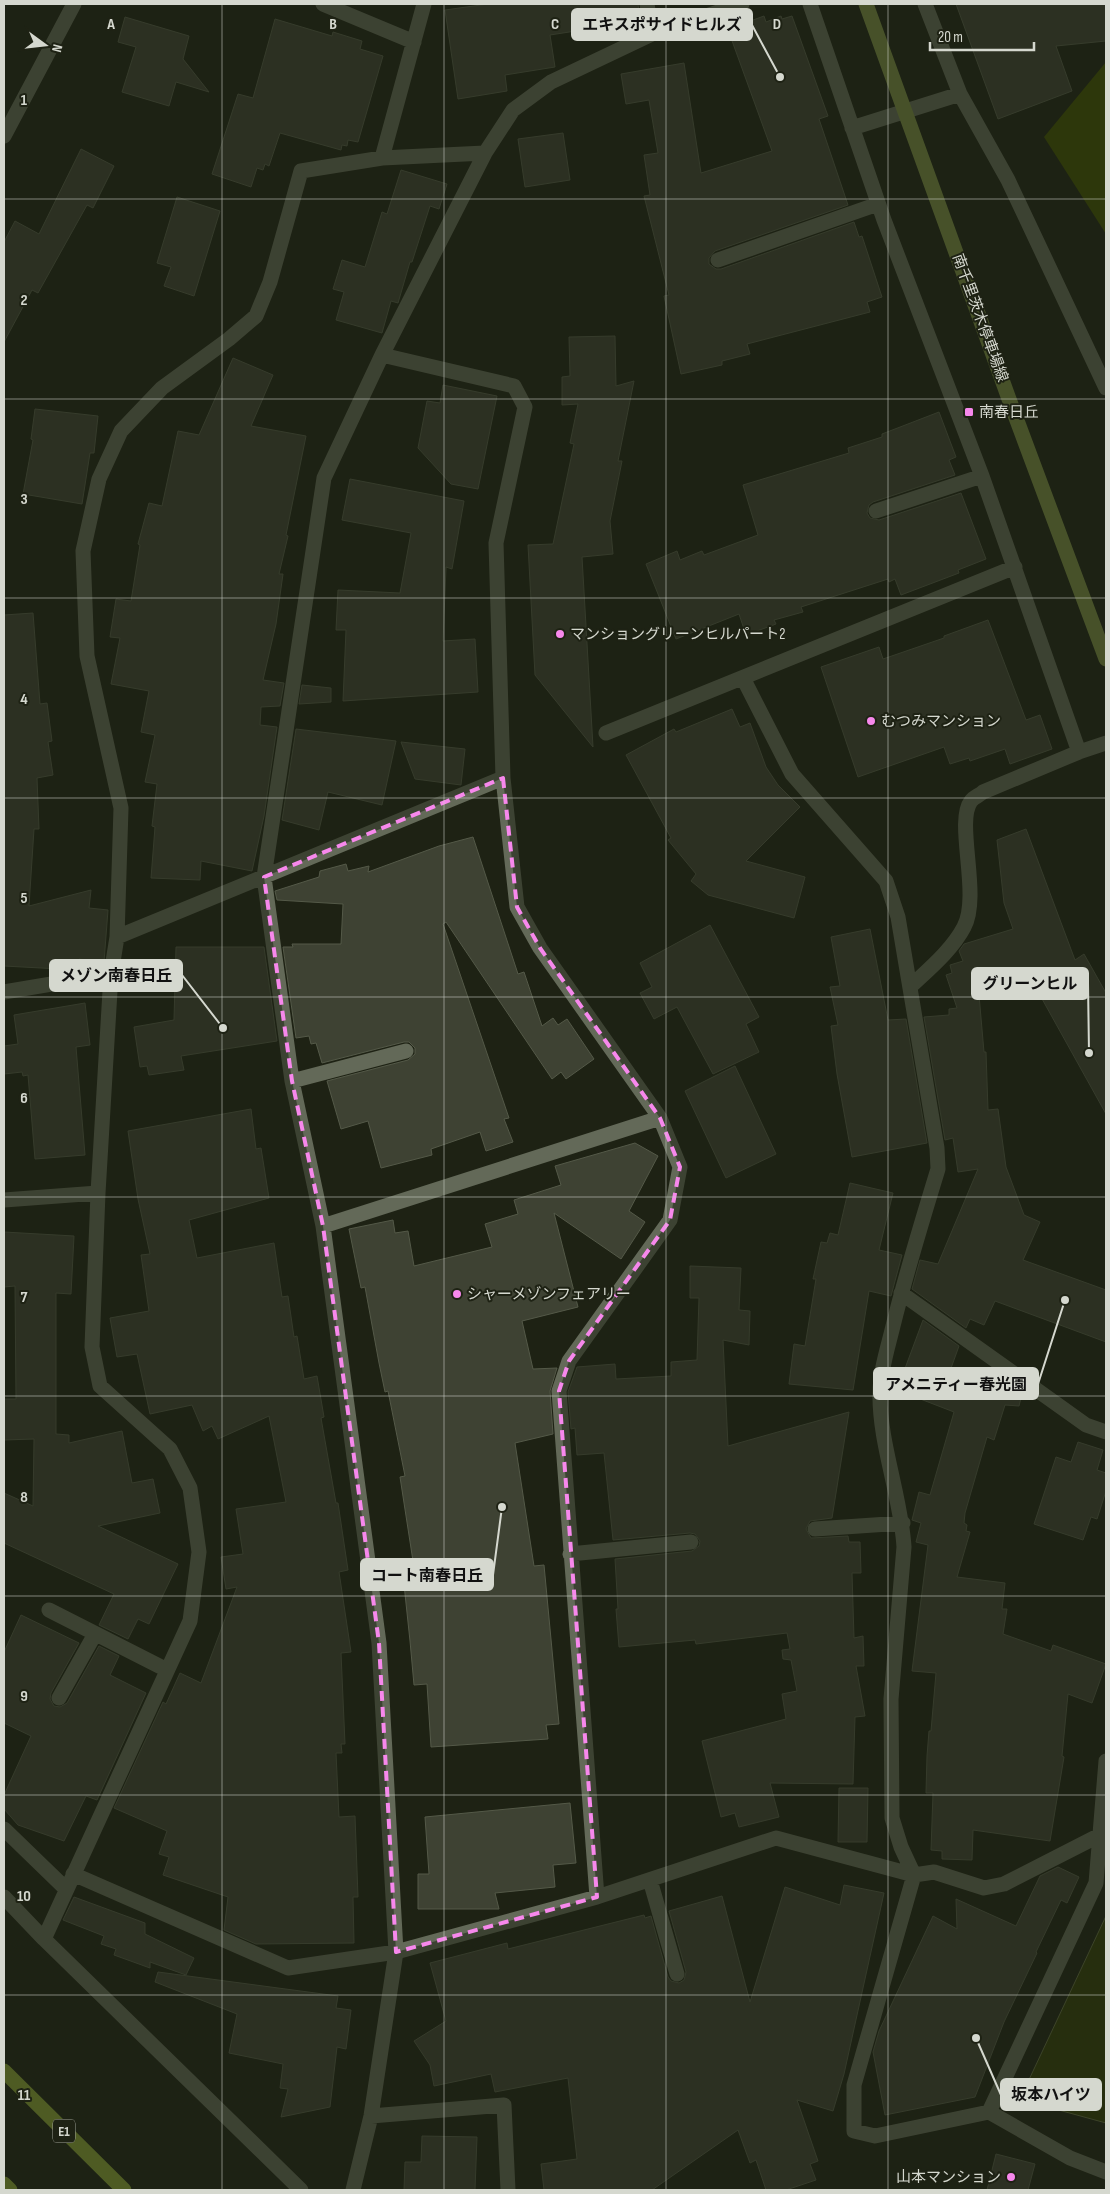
<svg xmlns="http://www.w3.org/2000/svg" width="1110" height="2194" viewBox="0 0 1110 2194" font-family="'Sofia Sans Condensed','Noto Sans JP',sans-serif">
  <style>
    .green { fill: #415001 }
    .water { fill: #323d07; stroke: #636c43 }
    .building { fill: #3e4233; stroke: #545948 }
    .lines { fill: none; stroke-linecap: round; stroke-linejoin: round }
    .minor { stroke: #636958; stroke-width: 15 }
    .major { stroke: #7a8b44; stroke-width: 15 }
    .highway { stroke: #89a137; stroke-width: 15 }
    .marked { fill: none; stroke: #f788ec; stroke-width: 4; stroke-dasharray: 10 6; stroke-linejoin: round }
    .grid { fill: none; stroke: #d5d8cf; stroke-width: 1; stroke-opacity: 0.55 }
    .poi-dot { fill: #f788ec; stroke: #1e2214; stroke-width: 2 }
    .labels { text-anchor: middle; dominant-baseline: central; stroke-width: 4; stroke-linejoin: round; paint-order: stroke }
    .shield { fill: #1e2214; stroke: #9ea197; stroke-width: 1 }
    .shield-label { font-size: 14px; font-weight: bold; fill: #d5d8cf }
    .street-label { font-size: 15px; fill: #d5d8cf; stroke: #1e2214 }
    .poi-label { font-size: 15px; fill: #d5d8cf; stroke: #1e2214; text-anchor: start }
    .grid-label { font-size: 16px; text-anchor: middle; font-weight: bold; fill: #d5d8cf; stroke: #1e2214; stroke-width: 4; stroke-linejoin: round; paint-order: stroke }
    .leader { fill: none; stroke: #d5d8cf; stroke-width: 2 }
    .callout-dot { fill: #d5d8cf; stroke: #1e2214; stroke-width: 2 }
    .callout { fill: #d5d8cf; stroke: #d5d8cf; stroke-width: 2 }
    .callout-label { font-size: 16px; text-anchor: middle; font-weight: bold; fill: #111 }
  </style>
  <rect width="100%" height="100%" fill="#1e2214"/>
  <path class="green" d="M 1106,62 L 1106,234 L 1044,137 Z"/>
  <path class="water" d="M 1106,1916 L 1106,2123 L 1044,2106 L 1026,2086 Z"/>
  <path class="building" d="M 488,4 L 638,4 L 640,21 L 550,35 L 555,67 L 505,75 L 507,91 L 458,99 L 445,10 Z
    M 956,4 L 1106,4 L 1106,41 L 1056,46 L 1072,91 L 998,119 Z
    M 764,16 L 766,22 L 781,16 L 782,19 L 792,16 L 828,116 L 819,119 L 848,205 L 715,251 L 709,258 L 709,264 L 716,269 L 721,269 L 854,222 L 859,237 L 862,236 L 882,297 L 867,302 L 870,312 L 747,344 L 750,354 L 722,361 L 722,365 L 681,374 L 664,296 L 669,295 L 644,196 L 650,195 L 644,155 L 658,153 L 649,100 L 626,104 L 621,74 L 684,63 L 701,173 L 772,151 L 731,38 L 737,35 L 734,27 Z
    M 125,17 L 189,36 L 183,59 L 209,92 L 176,82 L 169,106 L 122,92 L 136,47 L 118,42 Z
    M 275,19 L 332,36 L 333,32 L 362,41 L 360,49 L 383,56 L 358,142 L 348,140 L 347,146 L 342,145 L 341,150 L 280,133 L 269,166 L 265,164 L 263,170 L 257,168 L 251,187 L 212,174 L 238,94 L 253,98 Z
    M 563,133 L 570,180 L 525,187 L 518,139 Z
    M 81,149 L 114,166 L 93,208 L 87,205 L 38,293 L 32,290 L 4,342 L 4,242 L 15,221 L 39,234 Z
    M 401,170 L 447,184 L 439,209 L 430,206 L 412,262 L 410,262 L 398,303 L 391,301 L 382,333 L 336,320 L 344,292 L 333,289 L 342,260 L 365,267 L 382,212 L 387,214 Z
    M 177,197 L 220,211 L 194,296 L 164,286 L 171,267 L 157,263 Z
    M 615,336 L 616,386 L 634,381 L 618,461 L 622,461 L 610,521 L 613,554 L 582,557 L 593,747 L 535,675 L 528,545 L 553,544 L 574,444 L 570,443 L 578,404 L 562,405 L 562,377 L 570,376 L 569,337 Z
    M 233,358 L 273,375 L 251,426 L 306,436 L 286,535 L 288,536 L 279,574 L 283,574 L 276,624 L 263,680 L 284,683 L 280,706 L 261,707 L 260,725 L 277,727 L 264,816 L 252,871 L 201,861 L 200,880 L 151,878 L 155,827 L 152,826 L 157,784 L 145,782 L 155,735 L 141,732 L 149,691 L 111,684 L 120,638 L 110,637 L 116,599 L 131,601 L 140,545 L 138,544 L 149,503 L 162,506 L 178,431 L 199,435 Z
    M 443,385 L 497,396 L 478,489 L 451,484 L 418,448 L 427,401 L 440,403 Z
    M 35,409 L 98,416 L 94,453 L 90,453 L 82,504 L 23,494 L 33,440 L 31,439 Z
    M 939,412 L 956,457 L 949,460 L 955,475 L 873,502 L 869,505 L 867,513 L 870,518 L 879,520 L 961,493 L 986,559 L 958,570 L 959,573 L 901,595 L 895,579 L 889,582 L 888,579 L 801,607 L 803,612 L 774,620 L 776,624 L 746,635 L 739,614 L 676,639 L 646,564 L 677,551 L 680,560 L 702,551 L 704,555 L 758,535 L 743,485 L 849,453 L 848,448 L 882,437 L 882,434 Z
    M 350,479 L 464,501 L 452,569 L 446,567 L 443,641 L 475,639 L 478,692 L 343,701 L 346,630 L 336,630 L 338,590 L 400,593 L 411,533 L 342,520 Z
    M 33,613 L 40,704 L 47,703 L 52,741 L 48,742 L 53,775 L 37,778 L 39,829 L 34,829 L 29,906 L 91,890 L 89,908 L 108,910 L 104,962 L 79,959 L 81,970 L 78,970 L 4,966 L 4,615 Z
    M 988,620 L 1026,720 L 1040,715 L 1052,749 L 1010,764 L 1005,749 L 970,761 L 969,758 L 950,764 L 944,747 L 858,777 L 821,667 L 879,647 L 883,659 L 944,638 L 944,636 Z
    M 302,685 L 331,688 L 331,702 L 299,704 Z
    M 732,709 L 740,727 L 750,723 L 766,767 L 778,785 L 800,807 L 746,861 L 805,877 L 794,918 L 708,895 L 691,881 L 696,874 L 668,840 L 671,838 L 626,755 L 674,729 L 676,732 Z
    M 296,729 L 396,741 L 382,805 L 328,792 L 319,830 L 282,820 Z
    M 401,742 L 465,749 L 461,785 L 415,779 Z
    M 1026,829 L 1075,960 L 1084,954 L 1106,993 L 1106,1114 L 1031,979 L 979,995 L 984,1052 L 986,1052 L 988,1110 L 998,1109 L 1006,1167 L 1024,1215 L 1040,1222 L 1023,1260 L 1106,1290 L 1106,1342 L 995,1301 L 984,1325 L 970,1319 L 966,1328 L 912,1289 L 920,1260 L 938,1264 L 978,1169 L 958,1172 L 953,1138 L 945,1140 L 924,1017 L 949,1015 L 949,1009 L 957,1008 L 946,975 L 952,973 L 950,965 L 963,961 L 959,951 L 964,944 L 1013,929 L 1004,903 L 997,840 Z
    M 473,837 L 518,974 L 524,972 L 542,1026 L 553,1018 L 558,1025 L 567,1019 L 594,1059 L 566,1079 L 561,1072 L 552,1079 L 446,922 L 443,924 L 509,1118 L 504,1119 L 513,1142 L 486,1151 L 480,1132 L 431,1149 L 432,1155 L 381,1168 L 368,1121 L 341,1129 L 327,1081 L 408,1060 L 415,1054 L 415,1048 L 409,1042 L 404,1042 L 322,1063 L 316,1043 L 311,1044 L 309,1036 L 296,1038 L 283,947 L 293,947 L 292,944 L 341,944 L 343,904 L 277,900 L 275,891 L 319,877 L 320,871 L 346,864 L 348,871 L 369,866 L 368,872 L 439,846 Z
    M 710,925 L 759,1017 L 746,1024 L 759,1052 L 713,1074 L 677,1007 L 654,1019 L 640,993 L 652,987 L 640,963 Z
    M 870,929 L 888,1020 L 906,1019 L 927,1143 L 852,1157 L 837,1074 L 831,1026 L 838,1025 L 830,987 L 840,986 L 831,937 Z
    M 176,947 L 264,947 L 277,1041 L 181,1056 L 184,1070 L 149,1075 L 147,1066 L 140,1067 L 134,1027 L 174,1020 Z
    M 85,1003 L 90,1045 L 76,1047 L 85,1155 L 35,1159 L 28,1075 L 23,1076 L 22,1072 L 4,1074 L 4,1046 L 18,1044 L 14,1015 Z
    M 735,1066 L 776,1154 L 726,1178 L 685,1091 Z
    M 251,1109 L 256,1149 L 261,1148 L 269,1198 L 189,1220 L 197,1258 L 274,1243 L 282,1297 L 288,1296 L 294,1337 L 297,1336 L 304,1379 L 317,1376 L 324,1417 L 321,1418 L 336,1503 L 338,1503 L 348,1570 L 339,1572 L 351,1652 L 341,1653 L 345,1744 L 341,1744 L 342,1753 L 336,1753 L 339,1817 L 355,1816 L 358,1897 L 353,1897 L 354,1943 L 256,1944 L 224,1930 L 228,1897 L 163,1875 L 169,1857 L 159,1854 L 167,1831 L 114,1808 L 163,1702 L 166,1704 L 180,1673 L 201,1683 L 237,1587 L 226,1589 L 221,1557 L 243,1554 L 236,1509 L 286,1502 L 269,1416 L 218,1439 L 212,1426 L 203,1431 L 192,1405 L 150,1414 L 137,1354 L 117,1357 L 110,1318 L 149,1311 L 141,1255 L 150,1254 L 138,1199 L 128,1131 Z
    M 635,1143 L 658,1156 L 629,1211 L 645,1222 L 621,1259 L 554,1213 L 578,1307 L 522,1321 L 533,1369 L 557,1368 L 550,1391 L 553,1434 L 515,1443 L 534,1566 L 544,1565 L 559,1724 L 546,1725 L 548,1739 L 431,1747 L 427,1684 L 414,1685 L 410,1641 L 403,1575 L 415,1574 L 400,1477 L 405,1476 L 388,1391 L 385,1392 L 379,1363 L 365,1287 L 361,1288 L 349,1229 L 393,1220 L 395,1233 L 408,1231 L 414,1266 L 492,1247 L 485,1224 L 518,1214 L 514,1200 L 561,1185 L 555,1166 Z
    M 850,1183 L 893,1193 L 879,1250 L 902,1255 L 891,1296 L 869,1291 L 853,1390 L 789,1384 L 794,1344 L 805,1346 L 816,1279 L 813,1279 L 821,1242 L 827,1243 L 830,1233 L 838,1235 Z
    M 4,1232 L 74,1236 L 71,1294 L 56,1293 L 56,1434 L 69,1435 L 69,1443 L 122,1431 L 132,1483 L 153,1479 L 160,1513 L 98,1526 L 178,1564 L 149,1624 L 138,1619 L 128,1639 L 99,1625 L 114,1594 L 4,1543 L 4,1493 L 33,1506 L 34,1439 L 4,1440 L 4,1399 L 16,1399 L 15,1286 L 4,1287 Z
    M 690,1266 L 741,1268 L 739,1310 L 750,1311 L 749,1345 L 723,1340 L 728,1446 L 849,1412 L 832,1518 L 810,1521 L 806,1529 L 811,1538 L 848,1536 L 849,1542 L 860,1542 L 861,1573 L 852,1573 L 854,1638 L 863,1636 L 864,1666 L 856,1666 L 865,1716 L 855,1717 L 853,1784 L 770,1783 L 779,1817 L 739,1827 L 735,1813 L 721,1817 L 702,1741 L 786,1719 L 782,1694 L 797,1691 L 791,1660 L 783,1659 L 782,1650 L 790,1649 L 787,1633 L 696,1644 L 695,1640 L 619,1647 L 616,1609 L 618,1609 L 615,1559 L 692,1551 L 699,1546 L 700,1541 L 695,1534 L 690,1533 L 613,1540 L 604,1453 L 577,1455 L 575,1428 L 571,1429 L 568,1392 L 577,1367 L 615,1364 L 616,1379 L 671,1376 L 671,1362 L 697,1360 L 699,1298 L 690,1298 Z
    M 923,1320 L 959,1346 L 950,1371 L 1022,1394 L 1019,1406 L 1005,1405 L 994,1440 L 987,1437 L 965,1513 L 964,1523 L 967,1525 L 966,1531 L 970,1532 L 957,1577 L 1005,1583 L 1002,1609 L 1007,1609 L 1003,1634 L 1051,1651 L 1053,1645 L 1106,1664 L 1092,1703 L 1068,1694 L 1062,1756 L 1064,1757 L 1050,1841 L 973,1830 L 972,1860 L 942,1859 L 942,1851 L 931,1850 L 933,1793 L 926,1793 L 927,1756 L 929,1731 L 931,1731 L 936,1673 L 912,1671 L 928,1545 L 916,1542 L 921,1523 L 912,1520 L 919,1492 L 930,1495 L 954,1412 L 897,1390 Z
    M 1078,1442 L 1103,1450 L 1097,1470 L 1106,1473 L 1106,1491 L 1097,1519 L 1091,1517 L 1083,1540 L 1034,1524 L 1056,1457 L 1071,1462 Z
    M 21,1615 L 79,1643 L 51,1693 L 50,1699 L 54,1706 L 60,1707 L 67,1703 L 99,1646 L 119,1656 L 110,1675 L 146,1693 L 97,1800 L 86,1796 L 64,1841 L 18,1825 L 4,1809 L 4,1795 L 31,1736 L 4,1723 L 4,1652 Z
    M 839,1788 L 868,1788 L 867,1842 L 838,1842 Z
    M 570,1803 L 576,1863 L 553,1865 L 555,1887 L 495,1893 L 499,1909 L 418,1909 L 418,1874 L 429,1874 L 425,1817 Z
    M 1058,1867 L 1079,1877 L 1067,1903 L 1061,1900 L 1036,1952 L 1037,1953 L 1004,2022 L 975,2097 L 885,2115 L 873,2052 L 879,2031 L 933,1916 L 957,1929 L 956,1899 L 1016,1926 L 1040,1876 Z
    M 844,1885 L 884,1893 L 844,2074 L 833,2111 L 797,2100 L 818,2161 L 810,2164 L 816,2180 L 786,2190 L 766,2190 L 756,2160 L 750,2163 L 738,2130 L 652,2190 L 544,2190 L 541,2164 L 577,2159 L 568,2078 L 495,2092 L 491,2074 L 434,2086 L 430,2065 L 414,2041 L 446,2021 L 430,1963 L 507,1943 L 508,1949 L 644,1915 L 645,1918 L 651,1916 L 668,1977 L 671,1981 L 679,1983 L 684,1980 L 686,1972 L 669,1911 L 722,1896 L 750,2002 L 785,1887 L 840,1905 Z
    M 74,1897 L 145,1923 L 145,1934 L 194,1958 L 186,1975 L 150,1962 L 150,1968 L 114,1955 L 116,1949 L 101,1944 L 104,1936 L 63,1920 Z
    M 158,1972 L 338,1996 L 336,2008 L 351,2010 L 346,2049 L 337,2047 L 330,2107 L 281,2117 L 288,2089 L 280,2088 L 283,2064 L 229,2053 L 237,2014 L 155,1982 Z
    M 422,2136 L 477,2137 L 475,2190 L 404,2190 L 405,2162 L 421,2162 Z
    M 996,2154 L 1035,2164 L 1028,2190 L 987,2190 Z"/>
  <g class="lines">
    <path class="minor" d="M 323,4 L 414,42
      M 647,4 L 652,34
      M 810,4 L 884,220 L 982,476 L 1079,752
      M 925,4 L 960,94 L 1008,180 L 1106,388
      M 852,128 L 960,94
      M 4,136 L 74,4
      M 382,158 L 424,4
      M 718,260 L 878,204
      M 382,355 L 514,386 L 525,407 L 496,543 L 503,778 L 517,907 L 540,948 L 660,1118 L 680,1167 L 670,1220 L 569,1361 L 559,1391 L 597,1897
      M 876,511 L 982,476
      M 743,678 L 792,774 L 886,881 L 898,917 L 937,1148 L 938,1169 C 922,1221 906,1273 893,1326 C 888,1347 880,1371 880,1393 C 879,1443 901,1496 904,1547 L 891,1699 L 892,1818 L 901,1847 L 914,1875 L 854,2085 L 854,2131 L 875,2136 L 989,2112 L 1070,2158 L 1106,2172
      M 606,733 L 1015,567
      M 117,937 L 503,778
      M 910,987 C 929,969 952,950 964,927 C 981,895 955,822 971,801 C 974,797 980,795 983,792 L 1079,752 L 1106,743
      M 4,992 L 111,974
      M 292,1081 L 406,1051
      M 4,1200 L 98,1193
      M 323,1226 L 660,1118
      M 901,1293 L 1086,1425 L 1106,1432
      M 815,1529 L 903,1523
      M 570,1554 L 691,1542
      M 49,1610 L 167,1670
      M 59,1698 L 95,1634
      M 4,1829 L 66,1889
      M 73,1874 L 288,1968 L 396,1952 L 597,1897 L 776,1838 L 914,1875 L 934,1872 L 984,1888 L 1004,1884 L 1100,1835
      M 650,1880 L 677,1974
      M 4,1897 L 44,1939 L 301,2190
      M 44,1939 L 190,1621 L 199,1552 L 190,1488 L 170,1449 L 100,1386 L 92,1347 L 98,1193 L 111,974 L 117,937 L 121,808 L 87,656 L 83,551 L 99,479 L 121,431 L 162,388 L 229,339 L 256,316 L 270,282 L 301,171 L 382,158 L 485,153
      M 989,2112 L 1096,1883 L 1106,1761
      M 371,2116 L 504,2105 L 508,2190
      M 353,2190 L 371,2116 L 396,1952 L 379,1643 L 323,1226 L 292,1081 L 264,877 L 324,478 L 382,355 L 485,153 L 513,110 L 551,82 L 652,34 L 742,4"/>
    <path class="major" d="M 866,4 L 1009,399 L 1106,659"/>
    <path class="highway" d="M 4,2071 L 124,2190
      M 4,2184 L 10,2190"/>
  </g>
  <path d="M0 0H1110V2194H0ZM 503,778 L 517,907 L 540,948 L 660,1118 L 680,1167 L 670,1220 L 569,1361 L 559,1391 L 597,1897 L 396,1952 L 379,1643 L 323,1226 L 292,1081 L 264,877 Z" fill="#1e2214" fill-opacity=".55" fill-rule="evenodd"/>
  <path class="marked" d="M 503,778 L 517,907 L 540,948 L 660,1118 L 680,1167 L 670,1220 L 569,1361 L 559,1391 L 597,1897 L 396,1952 L 379,1643 L 323,1226 L 292,1081 L 264,877 Z"/>
  <path class="grid" d="M 222,4 L 222,2190M 444,4 L 444,2190M 666,4 L 666,2190M 888,4 L 888,2190M 4,199 L 1106,199M 4,399 L 1106,399M 4,598 L 1106,598M 4,798 L 1106,798M 4,997 L 1106,997M 4,1197 L 1106,1197M 4,1396 L 1106,1396M 4,1596 L 1106,1596M 4,1795 L 1106,1795M 4,1995 L 1106,1995"/>
  <g class="poi-dot">
    <rect x="964" y="407" width="10" height="10" rx="2.5"/>
    <circle cx="560" cy="634" r="5"/>
    <circle cx="871" cy="721" r="5"/>
    <circle cx="457" cy="1294" r="5"/>
    <circle cx="1011" cy="2177" r="5"/>
  </g>
  <g class="labels">
    <rect class="shield" x="53" y="2119.5" width="22" height="23" rx="4"/>
    <g class="shield-label">
      <text x="64" y="2131">E1</text>
    </g>
    <g class="street-label">
      <text transform="translate(980 318) rotate(70)">南千里茨木停車場線</text>
    </g>
    <g class="poi-label">
      <text x="979" y="412">南春日丘</text>
      <text x="570" y="634">マンショングリーンヒルパート2</text>
      <text x="881" y="721">むつみマンション</text>
      <text x="467" y="1294">シャーメゾンフェアリー</text>
      <text x="1001" y="2177" text-anchor="end">山本マンション</text>
    </g>
  </g>
  <g class="grid-label">
    <text x="111" y="29">A</text>
    <text x="333" y="29">B</text>
    <text x="555" y="29">C</text>
    <text x="777" y="29">D</text>
    <text x="24" y="105">1</text>
    <text x="24" y="305">2</text>
    <text x="24" y="504">3</text>
    <text x="24" y="704">4</text>
    <text x="24" y="903">5</text>
    <text x="24" y="1103">6</text>
    <text x="24" y="1302">7</text>
    <text x="24" y="1502">8</text>
    <text x="24" y="1701">9</text>
    <text x="24" y="1901">10</text>
    <text x="24" y="2100">11</text>
  </g>
  <path class="leader" d="M780 77L752 25M223 1028L182 975M1089 1053L1088 983M1065 1300L1038 1384M502 1507L493 1575M976 2038L1001 2095"/>
  <g class="callout-dot">
    <circle cx="780" cy="77" r="5"/>
    <circle cx="223" cy="1028" r="5"/>
    <circle cx="1089" cy="1053" r="5"/>
    <circle cx="1065" cy="1300" r="5"/>
    <circle cx="502" cy="1507" r="5"/>
    <circle cx="976" cy="2038" r="5"/>
  </g>
  <g class="callout">
    <rect x="572" y="9" width="180" height="31" rx="5"/>
    <rect x="50" y="960" width="132" height="31" rx="5"/>
    <rect x="972" y="968" width="116" height="31" rx="5"/>
    <rect x="874" y="1368" width="164" height="31" rx="5"/>
    <rect x="361" y="1559" width="132" height="31" rx="5"/>
    <rect x="1001" y="2079" width="100" height="31" rx="5"/>
  </g>
  <g class="callout-label">
    <text x="662" y="30">エキスポサイドヒルズ</text>
    <text x="116" y="981">メゾン南春日丘</text>
    <text x="1030" y="989">グリーンヒル</text>
    <text x="956" y="1390">アメニティー春光園</text>
    <text x="427" y="1581">コート南春日丘</text>
    <text x="1051" y="2100">坂本ハイツ</text>
  </g>
  <rect width="1110" height="2194" fill="none" stroke="#d5d8cf" stroke-width="10"/>
  <g transform="translate(45 45) rotate(105)" stroke="#1e2214" stroke-width="4" paint-order="stroke">
  <path d="M0-4L9 19L0 12L-9 19Z" fill="#d5d8cf"/>
  <text y="-8" font-size="14" font-weight="bold" text-anchor="middle" fill="#d5d8cf">N</text>
  </g>
  <path d="M930 42v8h104v-8" fill="none" stroke="#d5d8cf" stroke-width="2.5"/>
  <text x="938" y="42" font-size="15" fill="#d5d8cf" stroke="#1e2214" stroke-width="4" paint-order="stroke">20 m</text>
</svg>
